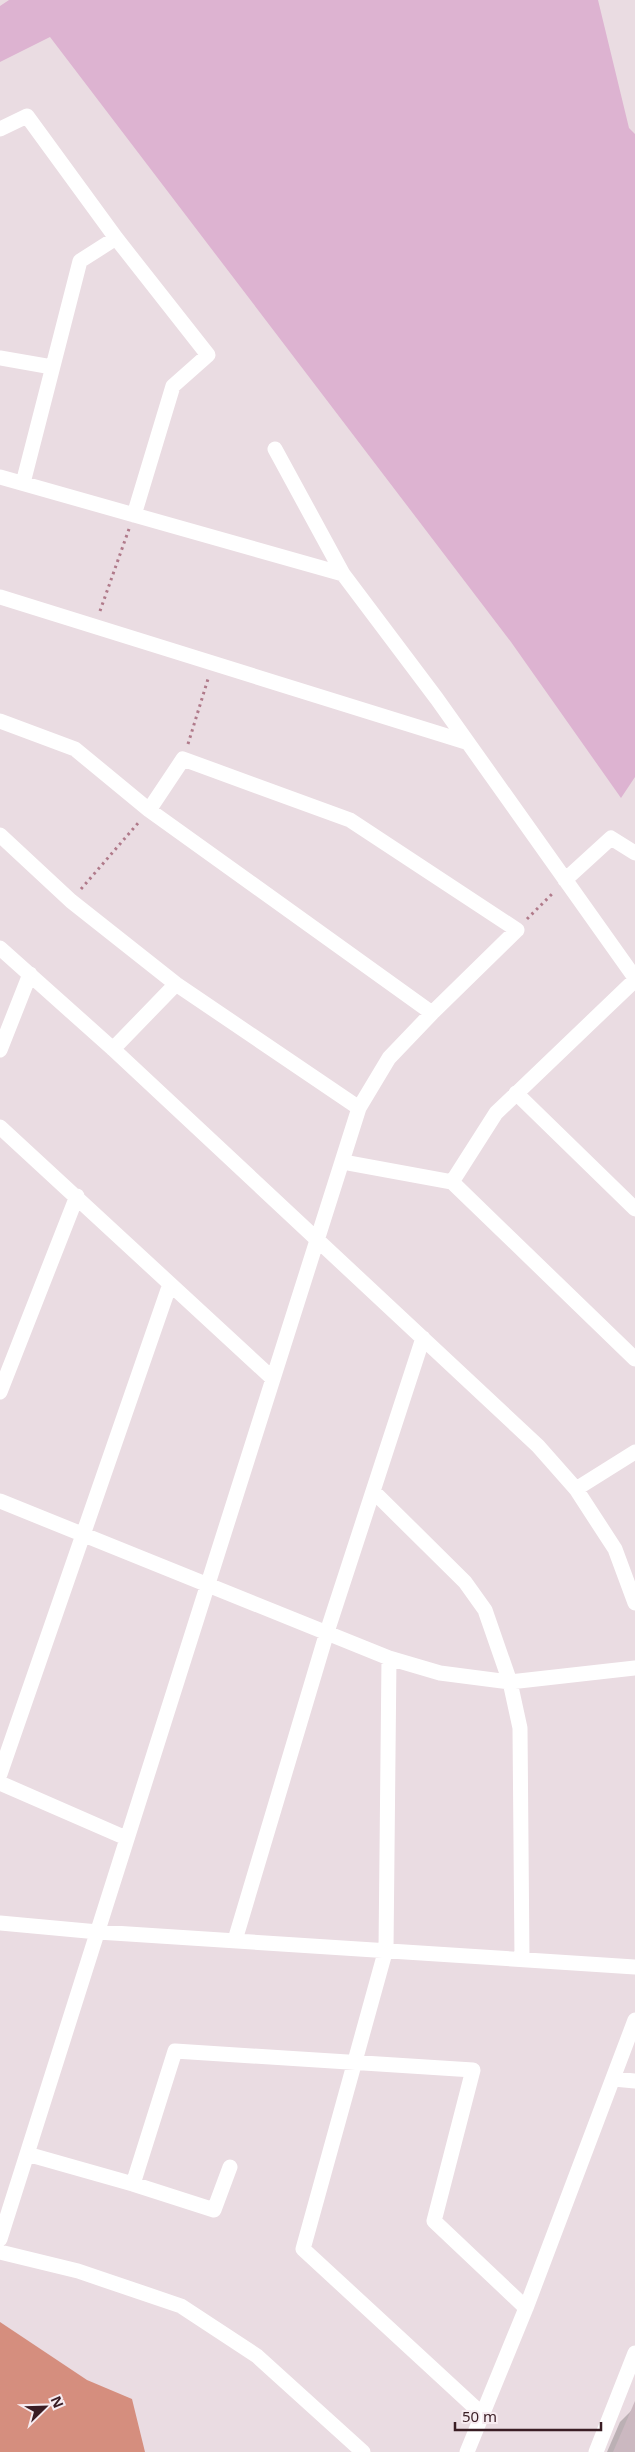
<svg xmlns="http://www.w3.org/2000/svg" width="635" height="2452" viewBox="0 0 635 2452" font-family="'Noto Sans',sans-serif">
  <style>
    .green { fill: #ddb3d1 }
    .water { fill: #d58e7e }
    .shadow { fill: #0003 }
    .building { fill: #cbb8c0 }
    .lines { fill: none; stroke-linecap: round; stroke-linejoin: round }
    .path { stroke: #b07a8a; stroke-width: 3; stroke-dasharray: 2.5 4; stroke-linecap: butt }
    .minor { stroke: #fff; stroke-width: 15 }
  </style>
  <rect width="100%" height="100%" fill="#eadce2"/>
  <path class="green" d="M 9,0 L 598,0 L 629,128 L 635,134 L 635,777 L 621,798 L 511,642 L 50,37 L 0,62 L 0,6 Z"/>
  <path class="water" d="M 0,2322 L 87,2380 L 132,2399 L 145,2452 L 0,2452 Z"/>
  <path class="shadow" d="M 632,2410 L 635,2411 L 635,2452 L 607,2452 L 620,2422 Z"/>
  <path class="building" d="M 635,2401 L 635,2452 L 613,2452 Z"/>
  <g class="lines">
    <path class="path" d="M 100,611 L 129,529
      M 188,744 L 208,679
      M 81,889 L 139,822
      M 527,919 L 554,892"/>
    <path class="minor" d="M 0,129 L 27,116 L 116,238 L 208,355 L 173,386 L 134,515
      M 0,358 L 52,367
      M 275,449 L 343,574 L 437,699 L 635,978
      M 0,477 L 343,574
      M 23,483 L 80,261 L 116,238
      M 0,597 L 466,742
      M 0,721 L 75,749 L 149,810 L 432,1013 L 389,1058 L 359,1108 L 0,2239
      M 149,810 L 183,759 L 350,820 L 517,930 L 432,1013
      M 0,835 L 71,901 L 176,984 L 359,1108
      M 565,880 L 611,838 L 635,853
      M 0,948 L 113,1049 L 538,1446 L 576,1489 L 615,1549 L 635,1603
      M 635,980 L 496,1113 L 452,1182 L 635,1359
      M 113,1049 L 176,984
      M 0,1050 L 30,974
      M 516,1093 L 635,1209
      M 0,1127 L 272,1378
      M 343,1162 L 452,1182
      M 0,1392 L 77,1196
      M 576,1489 L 635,1452
      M 373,1491 L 465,1582 L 485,1610 L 510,1682 L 520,1728 L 522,1959
      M 0,1501 L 389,1658 L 440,1673 L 510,1682 L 635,1668
      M 389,1658 L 386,1949 L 303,2249 L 483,2415
      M 0,1774 L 170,1284
      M 0,1783 L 126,1838
      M 0,1923 L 98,1932 L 635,1967
      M 235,1940 L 327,1632 L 423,1338
      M 614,2079 L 635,2081
      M 27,2154 L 133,2184 L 214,2210 L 230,2167
      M 133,2184 L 175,2051 L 473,2070 L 434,2221 L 526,2308
      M 0,2252 L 78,2271 L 181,2306 L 257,2356 L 363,2452
      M 467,2452 L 526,2308 L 635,2020
      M 596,2452 L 635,2353"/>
  </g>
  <g transform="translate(45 2407) rotate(67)" stroke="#f7ecf1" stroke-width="4" paint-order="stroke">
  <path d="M0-4L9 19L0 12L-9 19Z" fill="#3a1d24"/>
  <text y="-8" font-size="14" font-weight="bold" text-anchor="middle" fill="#3a1d24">N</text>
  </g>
  <path d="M455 2422v8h146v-8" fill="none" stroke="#3a1d24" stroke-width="2.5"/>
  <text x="462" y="2422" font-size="15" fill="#3a1d24" stroke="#f7ecf1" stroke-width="4" paint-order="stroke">50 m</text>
</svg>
